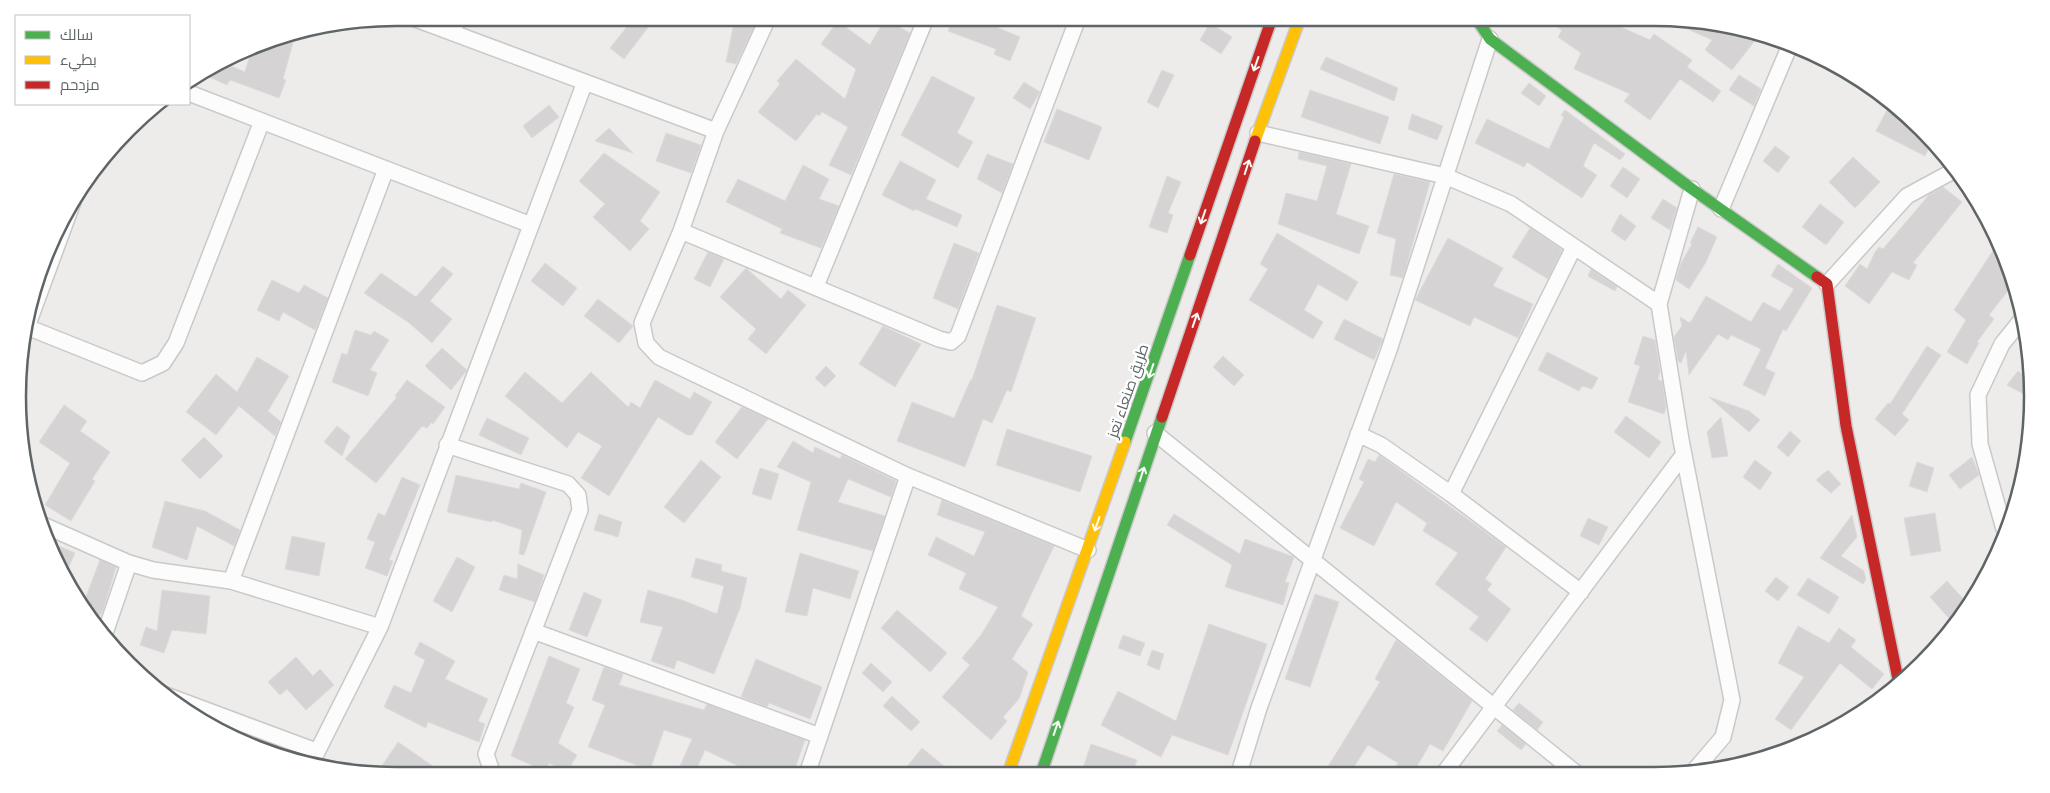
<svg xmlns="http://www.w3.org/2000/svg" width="2050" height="793" viewBox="0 0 2050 793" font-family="'Archivo Narrow',Cairo,sans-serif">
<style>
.building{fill:#d5d3d3;stroke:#dedbd9}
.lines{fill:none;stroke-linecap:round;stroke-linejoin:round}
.street-casing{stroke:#c9c9c8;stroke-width:18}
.fast-casing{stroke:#cacaca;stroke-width:14}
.slow-casing{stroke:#cacaca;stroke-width:14}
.jam-casing{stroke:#cacaca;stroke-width:14}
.street{stroke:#fcfcfc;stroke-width:15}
.fast{stroke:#4caf50;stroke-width:11}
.slow{stroke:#ffc107;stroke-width:11}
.jam{stroke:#c62828;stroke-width:11}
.oneway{stroke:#f6fbf6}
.labels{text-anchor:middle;stroke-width:5;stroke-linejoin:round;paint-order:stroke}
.street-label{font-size:15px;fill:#5f6567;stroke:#fff}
.rim{fill:none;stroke:#5f6567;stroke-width:2.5}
</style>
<rect width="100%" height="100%" fill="#eeecea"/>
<path class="building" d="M634 18 649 26 624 59 610 48Z
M735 18H754L748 25 754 27 736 64 726 62Z
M840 18H848L847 28 870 45 885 19 910 33 851 175 829 165 848 127 822 112 819 116 817 114 796 141 758 112 780 84 777 81 796 59 845 99 856 69 821 44Z
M953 18H975L1020 37 1010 61 994 54 996 49 948 31Z
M1543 18H1601L1650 40 1654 34 1692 60 1687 67 1721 91 1713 102 1680 79 1650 120 1624 101 1630 94 1574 69 1581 53 1558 37 1562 30Z
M1675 20 1752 30 1760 34 1732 70 1705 50 1712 40 1674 23Z
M1210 23 1232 37 1221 54 1200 40Z
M283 36 294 39 283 79 286 80 279 98 230 80 227 85 200 73 222 62 245 72 252 48Z
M1326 57 1398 88 1394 101 1320 69Z
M1162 70 1174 75 1158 108 1147 102Z
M1739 75 1761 89 1754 106 1729 90Z
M932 76 975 98 957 133 973 142 958 168 901 135Z
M1024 82 1040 92 1030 109 1013 98Z
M1529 83 1546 96 1539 106 1521 93Z
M1310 90 1389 117 1380 144 1301 117Z
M1891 102 1932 141 1925 156 1876 131Z
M549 105 559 117 532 138 523 126Z
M1057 109 1102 127 1089 160 1044 142Z
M1565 110 1625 154 1620 160 1594 143 1583 166 1597 175 1582 198 1527 162 1524 167 1475 143 1487 119 1549 149 1564 117 1561 115Z
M1412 114 1443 126 1437 140 1408 129Z
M609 128 633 153 595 141Z
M666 133 701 145 691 173 656 161Z
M1775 146 1790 157 1778 173 1763 161Z
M1299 152 1351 164 1336 214 1369 226 1359 254 1278 224 1286 193 1317 201 1327 166 1298 159Z
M604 153 660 192 640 221 649 229 630 251 593 217 605 204 579 181Z
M987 154 1013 164 1002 193 977 179Z
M1853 157 1880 182 1855 208 1829 182Z
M900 161 936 180 926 199 962 215 957 227 915 209 914 211 882 195Z
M803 165 829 179 819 199 839 206 821 248 780 233 782 229 726 202 738 179 785 201Z
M1623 167 1640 179 1627 198 1610 186Z
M1394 174 1430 182 1403 278 1390 275 1396 239 1377 233Z
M1167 176 1181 182 1168 213 1173 215 1167 233 1149 227Z
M1943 187 1962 202 1913 263 1917 265 1909 280 1892 272 1869 304 1845 286 1860 264 1867 269 1875 252 1879 247 1883 249 1929 195Z
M1663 199 1677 208 1670 230 1651 218Z
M1820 204 1844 222 1826 245 1802 227Z
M1620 214 1636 226 1625 241 1611 231Z
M1698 227 1717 237 1706 262 1689 289 1676 280 1681 263 1692 244 1690 243Z
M1530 228 1562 250 1548 279 1512 257Z
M1277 233 1358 282 1347 301 1318 284 1304 310 1323 322 1313 339 1249 300 1268 269 1260 264Z
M1448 238 1503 268 1493 286 1533 304 1518 338 1474 317 1470 326 1415 300Z
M954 243 979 253 958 309 933 298Z
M1998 243 2014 283 1989 315 1994 319 1977 342 1979 343 1967 364 1947 352 1966 320 1954 310Z
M708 252 724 259 710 287 694 279Z
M545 263 577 288 563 306 531 281Z
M1778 264 1812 288 1786 331 1783 329 1765 368 1775 373 1765 396 1743 385 1761 349 1731 335 1728 340 1718 334 1689 375 1686 351 1681 363 1678 361 1674 337 1682 326 1680 317 1690 323 1706 296 1751 322 1763 302 1780 311 1794 289 1771 276Z
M443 266 453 274 430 301 452 319 432 343 408 322 364 293 381 273 416 297Z
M746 268 781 299 788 290 806 305 766 354 748 339 756 329 720 297Z
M1591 269 1617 287 1615 291 1588 276Z
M272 280 299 293 304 285 328 298 315 330 283 312 279 321 257 310Z
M598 299 633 326 619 343 584 316Z
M997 305 1036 318 1011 392 1007 390 992 423 983 419 965 467 897 441 912 402 954 418 971 379 972 380Z
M1344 319 1383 339 1374 360 1334 339Z
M883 326 921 344 895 387 859 364Z
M355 330 371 335 374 331 389 340 370 370 377 373 368 396 332 382 342 353 347 355Z
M1643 336 1655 340 1660 371 1658 380 1662 381 1666 407 1664 414 1628 402 1640 366 1634 364Z
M1927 346 1941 355 1902 414 1909 420 1895 436 1875 419 1888 403 1890 404Z
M442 348 467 370 451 390 425 366Z
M1547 352 1598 378 1592 389 1582 386 1579 391 1538 370Z
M1223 356 1244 375 1234 386 1213 367Z
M257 357 289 376 268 411 281 422 275 436 239 406 216 435 186 412 216 374 237 392Z
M826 366 836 376 825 387 815 378Z
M2018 371 2030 380 2031 398 2007 385Z
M525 372 562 403 591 372 628 407 631 402 640 408 655 380 690 399 694 392 712 402 692 435H687L658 417 609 496 581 478 602 446 578 432 567 448 505 396Z
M407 380 445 407 433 424 432 422 427 428 422 426 376 483 345 459 397 397 395 396Z
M1709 397 1749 411 1760 420 1749 432Z
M64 405 87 421 80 431 110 452 92 479 95 481 71 521 45 505 70 463 39 442Z
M742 407 768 419 737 459 715 442Z
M1626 416 1661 442 1649 458 1614 432Z
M1721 417 1728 456 1712 458 1707 432Z
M487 418 529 438 521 455 479 435Z
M337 426 350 436 342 456 324 442Z
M1007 429 1092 456 1080 492 996 465Z
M1790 431 1801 441 1788 457 1777 447Z
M204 437 223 456 200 479 181 460Z
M793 441 813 453 815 447 840 459 842 455 896 481 891 497 848 479 838 502 885 516 873 551 797 530 811 482 777 467Z
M1379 455 1506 547 1485 579 1492 584 1487 590 1511 609 1487 642 1469 629 1479 617 1435 584 1458 553 1423 531 1427 523 1396 502 1374 546 1340 528 1364 482 1359 479 1368 459 1375 462Z
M1972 457 1979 475 1960 489 1949 475Z
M701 460 721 477 684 523 664 507Z
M1755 460 1772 473 1760 490 1743 477Z
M1917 462 1934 468 1927 492 1909 486Z
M760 468 779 474 771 500 752 494Z
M1828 470 1841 484 1831 493 1816 480Z
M456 475 519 489 521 483 546 492 524 555 519 554 522 530 492 520V522L447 512Z
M402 477 420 485 389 560 393 561 387 576 365 568 375 542 367 539 378 513 385 516Z
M942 500 1054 546 1021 616 1033 624 1012 659 1028 672 1019 699 1003 717 1007 721 991 740 942 697 970 665 962 658 981 635 998 607 959 589 966 573 928 555 936 537 974 556 985 532 937 515Z
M165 501 205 511 240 530 234 546 197 526 187 560 152 547Z
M1935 513 1941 551 1911 556 1904 518Z
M599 514 622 522 618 537 594 530Z
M1174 514 1240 554 1245 539 1294 557 1285 582 1289 583 1283 605 1225 587 1232 565 1167 525Z
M1852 515 1857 537 1841 556 1864 571 1866 580 1863 584 1820 558Z
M1588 518 1608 527 1599 545 1580 536Z
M292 536 325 543 319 576 285 569Z
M59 546 75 553 68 569 59 565 54 556Z
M800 553 859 571 850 599 813 588 807 616 785 612Z
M457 557 475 567 452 612 433 601Z
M696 558 722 565 721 571 747 578 740 608 714 674 677 660 674 669 651 661 663 627 640 622 648 590 682 600 717 614 724 586 691 577Z
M100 560 116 567 103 610 96 623 82 607Z
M518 564 544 575 535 602 499 590 504 575 517 579Z
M1776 577 1789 587 1778 601 1765 591Z
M1808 578 1839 597 1829 614 1797 595Z
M1947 581 1969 605 1954 624 1930 597Z
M162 590 210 596 206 634 172 630 164 653 140 645 146 627 157 631Z
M584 592 602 600 587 637 569 630Z
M1315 594 1339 602 1310 687 1285 679Z
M897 610 947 653 930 672 881 628Z
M1209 624 1267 644 1228 755 1172 735 1161 757 1101 725 1118 691 1176 721Z
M1798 626 1829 643 1839 628 1856 640 1851 647 1884 674 1872 689 1840 663 1791 730 1775 719 1804 677 1778 663Z
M1123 635 1145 643 1140 656 1118 648Z
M1396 640 1472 701 1443 751 1430 744 1413 773H1392L1398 763 1368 745 1350 773H1324L1380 682 1375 679Z
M420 642 455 661 445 679 488 699 478 721 485 724 479 742 428 722 426 728 384 707 394 685 411 693 425 660 414 654Z
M1152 650 1164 654 1159 670 1147 665Z
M549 656 580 669 566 703 574 707 558 743 577 755 567 772 549 763 545 771 511 756Z
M296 657 313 676 320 669 334 685 306 710 287 689 280 695 268 682Z
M756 659 822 687 810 719 769 703 767 707 741 697Z
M871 663 892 682 883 692 862 673Z
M604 667 623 674 619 685 704 710 707 704 805 740 793 774 757 775 705 750 695 773 680 766 692 739 664 730 650 770 588 747 605 705 592 700Z
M892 696 920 722 911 731 883 706Z
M1519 703 1543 722 1537 730 1513 710Z
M1502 725 1526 744 1521 750 1497 731Z
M398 742 446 775 396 776 377 773Z
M1091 744 1137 760 1132 774H1081Z
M281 748 303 756 301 763 278 755Z
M922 748 954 774H901Z"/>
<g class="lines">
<g class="street-casing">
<path id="street" d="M413 18 716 131
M768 18 716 131 681 231 642 323 646 343 659 357 908 476 1088 550
M453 33 458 18
M189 93 531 225
M1258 133 1445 176 1511 204 1659 304
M1692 189 1659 304 1681 440 1732 700 1723 737 1693 772
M73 202 27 327 142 373 163 363 176 343 262 121
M1721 209 1790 45
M681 231 939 339 951 342 958 336 1078 18
M1827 284 1907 196 1955 170
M816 286 926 18
M1155 433 1576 773
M1358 434 1381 445 1451 494 1581 592
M447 445 568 484 578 495 580 510 486 754 493 775
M1451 494 1574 247
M41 524 129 563 153 570 231 581
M2004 529 1980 444 1978 395 2002 344 2023 318
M380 627 231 581 386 169
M533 631 820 736
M105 633 129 563
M163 694 316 751
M311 764 380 627 585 82
M1239 773 1259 708 1389 350 1490 39
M1444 773 1684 454
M807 774 908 476"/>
</g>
<g class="fast-casing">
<path id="fast" d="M1476 18 1490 39 1692 189 1817 277
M1125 442 1190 255
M1041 774 1162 417"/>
</g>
<g class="slow-casing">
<path id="slow" d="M1255 141 1300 18
M1008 774 1125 442"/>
</g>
<g class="jam-casing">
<path id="jam" d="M1190 255 1272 18
M1817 277 1827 284 1846 426 1899 684
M1162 417 1255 141"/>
</g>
<use href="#street" class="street"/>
<use href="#fast" class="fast"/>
<use href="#slow" class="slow"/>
<use href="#jam" class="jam"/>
</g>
<defs><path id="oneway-shaft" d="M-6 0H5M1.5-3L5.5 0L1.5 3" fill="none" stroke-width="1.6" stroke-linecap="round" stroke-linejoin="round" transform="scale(1.25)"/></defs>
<g class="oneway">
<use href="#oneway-shaft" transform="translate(1256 64) rotate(109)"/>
<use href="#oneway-shaft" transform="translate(1247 167) rotate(-72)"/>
<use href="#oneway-shaft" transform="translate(1203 217) rotate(109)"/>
<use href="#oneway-shaft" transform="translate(1195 320) rotate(-71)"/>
<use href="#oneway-shaft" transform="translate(1151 371) rotate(109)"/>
<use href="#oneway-shaft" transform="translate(1142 474) rotate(-72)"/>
<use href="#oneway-shaft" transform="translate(1097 524) rotate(109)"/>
<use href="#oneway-shaft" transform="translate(1056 728) rotate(-71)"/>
</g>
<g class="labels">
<g class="street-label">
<text transform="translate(1128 391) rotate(-71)" y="5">طريق صنعاء تعز</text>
</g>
</g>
<path d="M0 0H2050V793H0ZM396 26H1654A370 370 0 0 1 2024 396V397A370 370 0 0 1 1654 767H396A370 370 0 0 1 26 397V396A370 370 0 0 1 396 26Z" fill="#fff" fill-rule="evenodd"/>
<path class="rim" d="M396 26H1654A370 370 0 0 1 2024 396V397A370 370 0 0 1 1654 767H396A370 370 0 0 1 26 397V396A370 370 0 0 1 396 26Z"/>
<rect x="15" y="15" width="175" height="90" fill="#ffffff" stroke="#bfc1c2"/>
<rect x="25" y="31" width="25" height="8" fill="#4caf50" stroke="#bfc1c2"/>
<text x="60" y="40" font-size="15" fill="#5f6567">سالك</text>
<rect x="25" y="56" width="25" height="8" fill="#ffc107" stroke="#bfc1c2"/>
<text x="60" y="65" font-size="15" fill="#5f6567">بطيء</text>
<rect x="25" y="81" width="25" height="8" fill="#c62828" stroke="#bfc1c2"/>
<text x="60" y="90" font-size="15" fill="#5f6567">مزدحم</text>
</svg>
